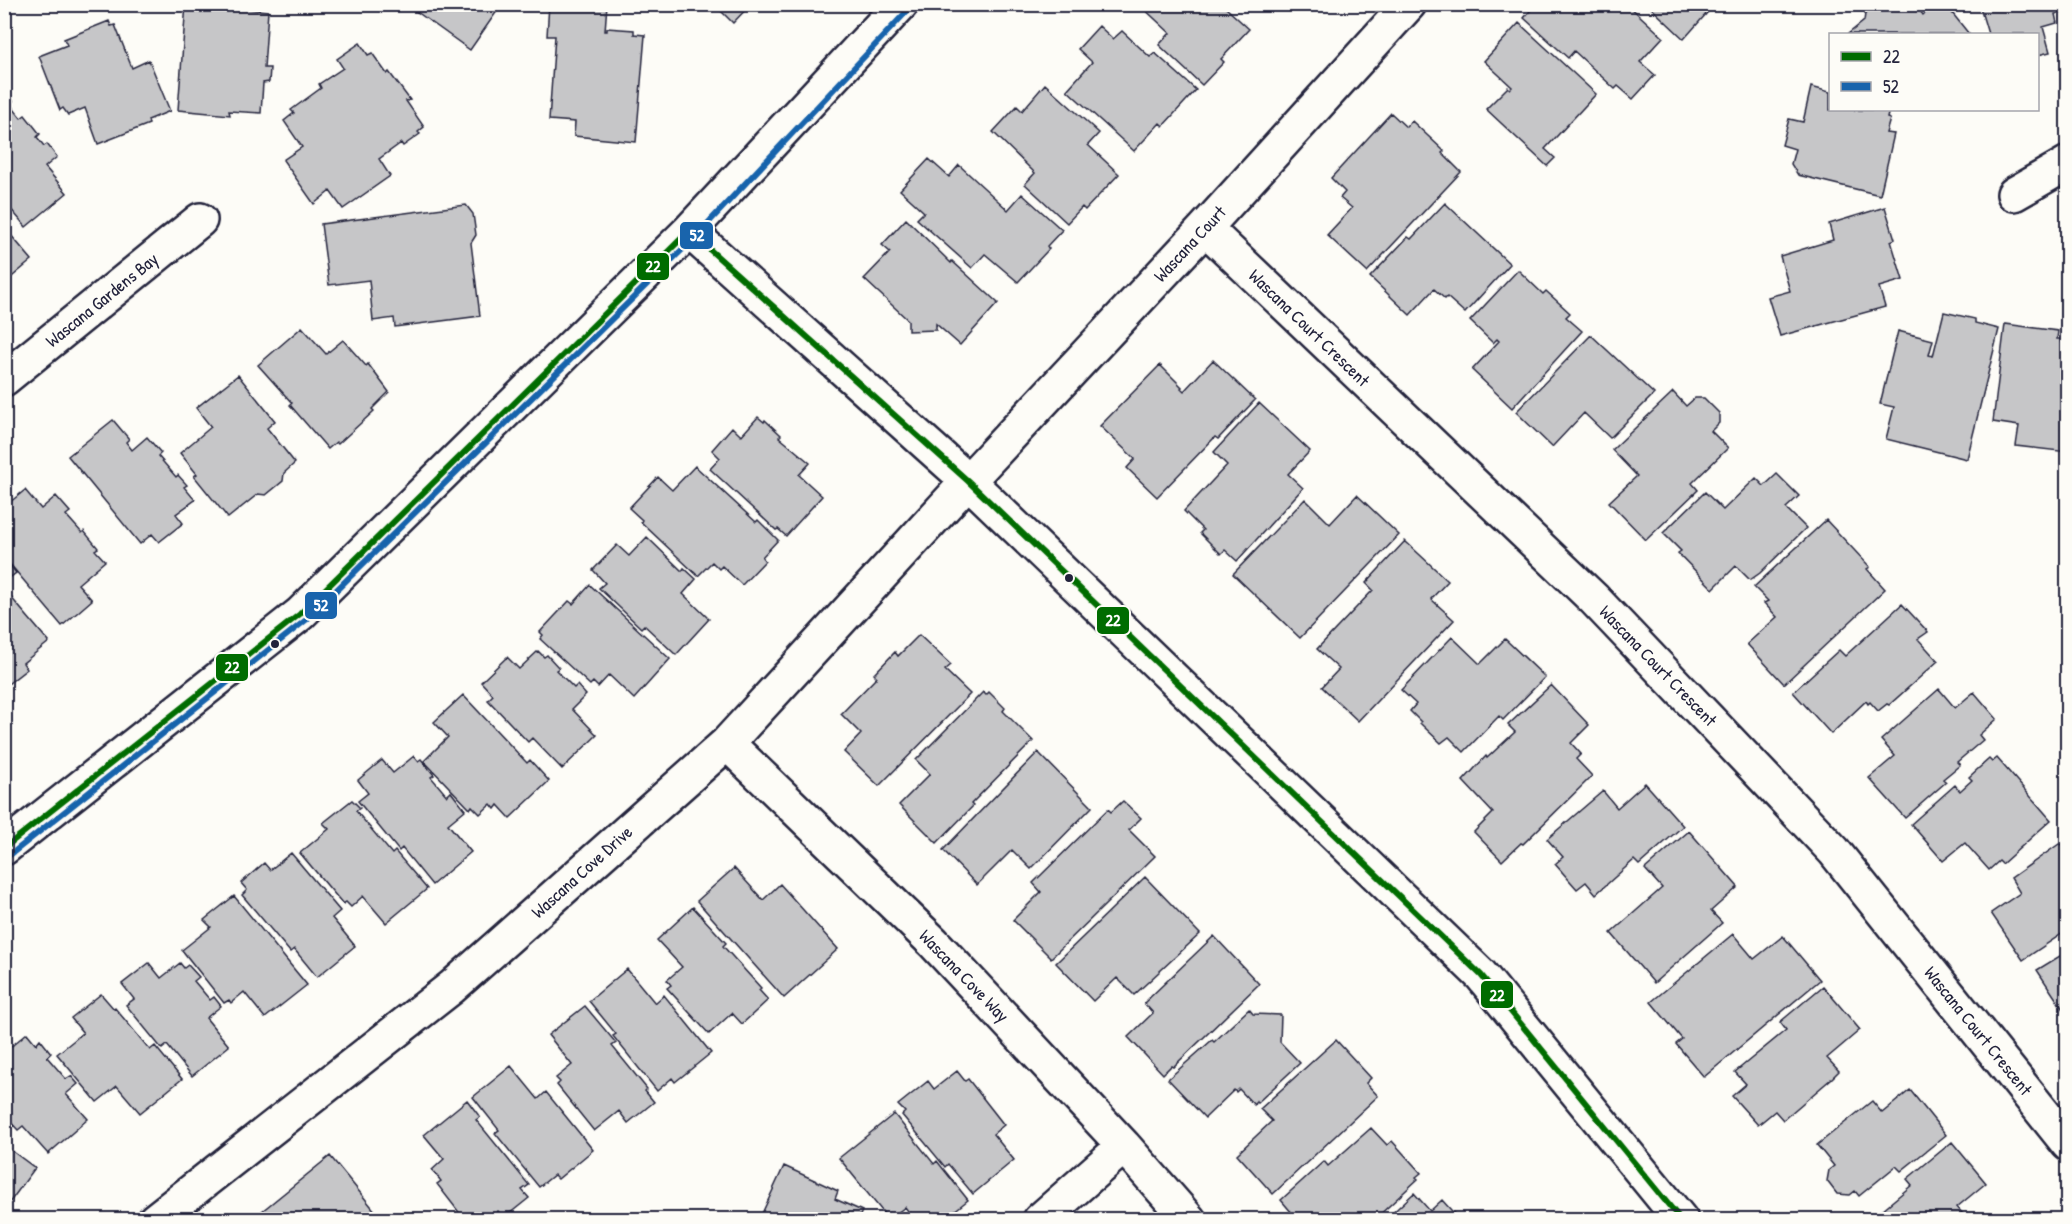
<svg xmlns="http://www.w3.org/2000/svg" width="2072" height="1224" viewBox="0 0 2072 1224" font-family="'Patrick Hand',sans-serif">
<style>
.building{fill:#c6c6c8;stroke:#22223b;stroke-width:1.5}
.lines{fill:none;stroke-linecap:round;stroke-linejoin:round}
.street-casing{stroke:#22223b;stroke-width:38}
.secondary-casing{stroke:#22223b;stroke-width:38}
.street{stroke:#fdfcf7;stroke-width:33}
.secondary{stroke:#fdfcf7;stroke-width:33}
.bus-1-casing{stroke:#fdfcf7;stroke-width:10}
.bus-2-casing{stroke:#fdfcf7;stroke-width:10}
.bus-1{stroke:#006c00;stroke-width:6}
.bus-2{stroke:#1964ac;stroke-width:6}
.bus-dot{fill:#22223b;stroke:#fdfcf7;stroke-width:2}
.labels{text-anchor:middle;stroke-width:4.5;stroke-linejoin:round;paint-order:stroke}
.street-label{font-size:18px;fill:#22223b;stroke:#fdfcf7}
.line-badge{stroke:#fdfcf7;stroke-width:2}
.badge-label{font-size:16px;text-anchor:middle;font-weight:bold;fill:#fff}
</style>
<rect width="100%" height="100%" fill="#fdfcf7"/>
<filter id="ink" filterUnits="userSpaceOnUse"><feTurbulence type="fractalNoise" baseFrequency=".0167" numOctaves="2"/><feDisplacementMap in="SourceGraphic" scale="12" xChannelSelector="R" yChannelSelector="G"/><feConvolveMatrix kernelMatrix="1 2 1 2 8 2 1 2 1" color-interpolation-filters="sRGB"/></filter>
<g filter="url(#ink)">
<path class="building" d="M186 4H239L238 8 268 11 264 68H270L269 82 263 83 261 113 229 111 230 115 178 110Z
M406 4H502L470 50Z
M549 4H607L605 31H607V28L634 30V34L645 35 636 142 574 136 575 122 549 120 555 36H547Z
M714 4H751L733 23Z
M1139 4H1230L1226 8 1249 29 1221 59 1224 62 1202 85 1159 45 1170 33Z
M1536 4H1627L1663 37 1640 62 1655 75 1633 99 1618 86 1615 89 1574 51 1568 58 1524 18Z
M1647 4H1715L1684 39Z
M1877 4H1915L1923 15 1935 4H1945L1969 34H1848L1864 21 1865 14Z
M1979 4H2068V11L2055 14 2057 23 2043 27 2050 52 2038 55V34H1988Z
M109 21 111 26 115 25 132 68 149 60 170 111 148 120 149 124 98 144 85 108 68 115 63 108 60 110 39 56 67 45 64 39Z
M1519 23 1596 94 1545 149 1555 158 1547 166 1486 109 1508 87 1510 89 1512 87 1484 61Z
M1099 26 1113 39 1122 31 1150 57 1155 53 1196 90 1163 126 1160 123 1134 151 1067 90 1092 62 1078 49Z
M360 43 368 55 372 53 387 74 389 72 410 100 406 101 424 127 418 132 420 134 403 146 401 143 379 159 390 176 343 209 330 191 314 204 283 160 302 147 284 121 294 113 291 110 321 88 319 84 343 68 337 59Z
M1045 84 1099 133 1088 145 1119 174 1085 210 1082 207 1067 223 1025 184 1035 173 993 132 1017 106 1022 111Z
M1811 87 1830 92V110H1889L1887 118 1890 119 1886 133 1894 134 1880 195 1798 175 1791 164 1795 149 1782 145 1789 119 1803 122Z
M7 95 13 101 10 104 21 118 25 115 40 134 37 137 44 146 47 144 57 157 45 167 67 193 26 227 4 201V97Z
M1391 113 1406 127 1412 121 1444 151 1442 153 1461 172 1367 272 1327 235 1352 208 1340 198 1345 192 1331 178Z
M929 159 949 177 959 165 1008 210 1022 194 1062 230 1047 246 1049 249 1018 282 985 254 972 268 917 219 924 212 900 190Z
M1445 203 1510 264 1465 313 1447 297 1445 299 1434 289 1410 315 1370 277 1408 237 1411 239Z
M466 205 473 214 476 235 471 243 480 316 395 327 394 318 373 321 369 280 329 285 321 224Z
M1885 207 1895 239 1891 241 1903 280 1879 287 1885 307 1780 336 1768 297 1790 291 1780 256 1833 240 1829 224Z
M906 219 951 263 952 261 998 303 960 345 936 324V330L908 331V320L864 279 890 252 882 245Z
M4 227 32 260 7 281 4 278Z
M1518 270 1543 294 1546 291 1570 313 1566 317 1582 331 1512 408 1472 370 1499 341 1497 339 1493 343 1470 321Z
M1944 312 1975 319V323L1999 329 1967 459 1886 439 1894 407 1880 404 1898 331 1933 340 1929 355 1933 356Z
M2005 324 2058 331 2057 339H2061V342L2066 343 2065 339 2068 338V452L2016 446 2019 426 1993 422Z
M302 327 326 354 343 340 366 366 368 364 389 392 372 409 374 411 338 444 336 442 328 449 290 405 292 403 258 365Z
M1591 335 1654 394 1610 438 1584 413 1552 447 1516 412Z
M1213 360 1255 400 1218 439 1215 437 1157 497 1127 468 1135 459 1100 426 1160 365 1182 387 1181 388 1184 391Z
M238 375 275 421 267 428 295 463 284 473 283 481 266 495 258 494 228 518 194 476 197 474 180 453 211 427 196 408Z
M1673 392 1686 406 1695 398H1704L1719 413V423L1711 431 1728 448 1692 483 1698 490 1646 540 1609 502 1637 476 1612 450Z
M1259 403 1310 451 1288 474 1303 488 1237 561 1225 550 1221 554 1200 533 1203 530 1184 511 1227 465 1214 452Z
M758 417 764 422 765 420 781 435 779 437 810 463 799 475 822 496 786 536 778 529 776 530 710 469 720 458 712 450 732 427 741 436Z
M113 420 129 439 126 442 132 450 147 437 161 453 158 456 176 477 178 475 187 485 184 487 195 500 176 514 183 523 159 542 152 534 140 544 68 456Z
M695 466 756 522 758 520 778 540 762 557 765 561 742 585 722 566 719 569 712 562 698 576 641 522 642 520 629 508 658 477 672 490Z
M1777 474 1799 496 1786 508 1806 528 1760 573 1750 580 1736 566 1713 589 1678 553 1681 551 1663 533 1705 492 1723 510 1756 478 1764 486Z
M25 490 41 509 56 496 70 512 66 515 82 533 84 531 98 548 95 550 105 561 78 584 92 600 62 626 4 557V507Z
M1357 495 1399 535 1300 638 1233 574 1305 499 1330 524Z
M1826 520 1870 567 1867 569 1885 589 1784 684 1747 644 1777 617 1764 603 1768 601 1754 587Z
M647 537 682 571 684 568 696 579 683 594 709 619 676 655 644 625 641 628 599 588 605 583 593 570 617 545 629 556Z
M1405 541 1448 581 1431 599 1454 620 1358 721 1322 687 1339 669 1317 649 1373 590 1366 583Z
M4 558 16 573 4 582Z
M590 585 670 659 634 699 609 675 598 687 593 682 590 685 540 639 543 635 540 632 569 601 573 604Z
M4 589 49 642 23 663 27 669 4 687Z
M1902 604 1928 632 1918 639 1938 661 1889 705 1887 704 1878 711 1870 702 1868 704 1866 701 1831 734 1793 692 1839 650 1845 656Z
M919 635 951 665 945 670 970 694 879 786 844 752 861 734 841 714 877 677 874 674 895 652 898 656Z
M1452 637 1480 664 1505 639 1545 677 1503 720 1499 716 1464 752 1449 737 1441 743 1423 726 1420 723 1421 722 1410 711 1416 704 1401 690Z
M538 651 544 657 547 655 559 668 556 670 574 688 577 685 586 695 572 709 597 735 562 769 532 738 528 742 488 700 493 695 481 682 507 657 519 669Z
M1551 685 1589 725 1571 743 1581 754 1576 759 1592 776 1523 844 1521 843 1502 861 1474 832 1493 813 1463 781 1486 756 1487 758 1515 732 1508 725Z
M1939 689 1955 708 1974 692 1997 719 1979 735 1983 740 1957 762 1960 765 1943 779 1946 782 1905 818 1869 778 1895 756 1881 740Z
M983 692 986 695 989 692 1005 708 1003 711 1033 741 971 804 973 806 937 843 899 805 930 774 916 760Z
M463 695 527 763 530 760 549 781 510 818 498 805 495 809 491 804 480 814 472 806 470 809 424 761 448 737 434 722Z
M1038 752 1092 807 1031 869 1012 850 977 885 943 850Z
M414 756 418 761 421 759 434 775 431 777 447 796 451 792 465 810 448 824 471 852 432 885 402 848 399 851 358 801 368 793 358 780 382 760 393 773Z
M1997 758 2051 820 2002 864 1999 861 1989 870 1965 843 1943 861 1911 824 1955 785 1960 791 1972 780 1969 777 1989 759 1992 762Z
M1645 783 1683 826 1639 865 1634 860 1596 894 1586 882 1577 889 1555 864 1563 857 1547 839 1603 791 1617 808Z
M352 800 360 808 356 811 392 854 395 851 427 889 386 923 363 896 351 907 346 902 343 904 300 853 329 829 323 823Z
M1123 801 1141 818 1129 830 1155 856 1051 958 1013 920 1041 892 1033 883 1108 809 1111 812Z
M1689 831 1738 887 1711 911 1722 923 1654 983 1611 933 1662 888 1645 869Z
M2067 841 2068 925 2064 928 2066 931 2023 960 1991 913 2020 893 2011 878 2059 844 2062 845Z
M291 853 340 911 332 918 355 946 317 977 294 949 290 952 242 895 247 890 241 883 264 863 270 870Z
M734 868 763 900 780 884 838 949 784 998 697 901Z
M1145 877 1200 934 1134 995 1117 978 1093 1001 1056 963Z
M234 896 307 985 265 1018 244 992 231 1003 229 1000 224 1003 182 950 211 927 204 920Z
M693 907 726 943 723 946 761 988 759 990 768 1000 742 1024 732 1013 709 1034 667 988 671 985 667 980 682 967 657 940Z
M1733 934 1754 959 1783 936 1820 980 1704 1077 1676 1044 1682 1039 1651 1002Z
M1214 936 1259 984 1173 1067 1171 1066 1163 1074 1128 1037 1153 1013 1144 1003Z
M2068 951V1017L2037 970Z
M149 963 161 978 180 963 184 968 188 965 199 977 194 981 210 1000 214 997 221 1006 206 1018 229 1046 192 1076 167 1045 162 1049 126 1005 134 999 122 984Z
M627 969 655 1003 664 995 711 1053 675 1082 672 1078 657 1091 613 1036 616 1034 589 1001Z
M1823 986 1860 1030 1827 1058 1839 1071 1831 1079 1783 1120 1775 1111 1758 1125 1732 1096 1746 1084 1735 1072 1786 1030 1780 1022Z
M101 994 114 1009 115 1008 150 1050 155 1046 182 1079 140 1113 117 1086 97 1102 57 1054 83 1033 71 1018Z
M585 1006 616 1043 612 1046 647 1089 645 1091 654 1102 628 1123 619 1111 594 1131 557 1085 560 1082 556 1078 572 1065 548 1035Z
M1249 1009 1253 1014 1281 1015 1280 1042 1300 1063 1257 1103 1256 1101 1254 1105 1239 1089 1236 1092 1234 1090 1205 1118 1168 1079 1212 1040 1214 1042Z
M27 1033 36 1044 40 1039 51 1053 47 1057 66 1079 71 1076 78 1084 66 1094 88 1119 48 1154 23 1126 18 1130 4 1115V1046L7 1050Z
M1336 1040 1371 1078 1366 1083 1378 1096 1273 1194 1237 1154 1272 1121 1260 1109Z
M511 1066 538 1099 546 1092 593 1150 558 1179 554 1175 539 1187 495 1133 499 1130 473 1097Z
M957 1071 965 1081 968 1079 1004 1125 993 1134 1014 1160 973 1194 948 1164 945 1167 902 1115 905 1112 898 1105 928 1081 934 1089Z
M1910 1090 1946 1135 1901 1171 1896 1166 1859 1196 1855 1191 1850 1195 1837 1194 1827 1181 1829 1170 1834 1166 1817 1145 1872 1101 1882 1113Z
M467 1100 480 1117 476 1120 529 1185 522 1190 529 1198 504 1218 498 1211 487 1220H465L437 1184 441 1181 432 1170 444 1159 424 1135Z
M894 1114 934 1164 937 1161 968 1200 943 1220H915L905 1207 892 1217 889 1213 886 1216 839 1158Z
M1371 1128 1387 1145 1392 1141 1421 1173 1416 1177 1418 1179 1374 1220H1349L1347 1217 1345 1220H1298L1281 1200 1324 1161 1328 1166Z
M1952 1142 1986 1183 1957 1207 1968 1220H1870L1912 1185 1907 1179Z
M4 1145 35 1168 4 1210Z
M330 1156 380 1217 377 1220H251Z
M784 1166 838 1191 835 1199 862 1211 858 1220H759Z
M1414 1193 1430 1211 1442 1200 1460 1220H1385Z"/>
<g class="lines">
<g class="street-casing">
<path id="street" d="M2014 194 2068 163
M1205 228 1594 599 1834 851 2068 1144
M4 379 200 220
M727 743 933 942 1124 1146 1189 1220
M155 1220 452 987 727 743 968 481 1205 228 1409 4
M1040 1220 1124 1146"/>
</g>
<g class="secondary-casing">
<path id="secondary" d="M689 231 968 481 1481 975 1681 1220
M4 848 300 614 689 231 901 4"/>
</g>
<use href="#street" class="street"/>
<use href="#secondary" class="secondary"/>
<g class="bus-1-casing">
<path id="bus-1" d="M4 848 300 614 689 231 968 481 1481 975 1681 1220"/>
</g>
<g class="bus-2-casing">
<path id="bus-2" d="M10 855 306 620 695 237 908 10"/>
</g>
<use href="#bus-1" class="bus-1"/>
<use href="#bus-2" class="bus-2"/>
</g>
</g>
<g class="bus-dot">
<circle cx="1069" cy="578" r="5"/>
<circle cx="275" cy="644" r="5"/>
</g>
<g class="labels">
<g class="street-label">
<text transform="translate(1190 244) rotate(-47)" y="6">Wascana Court</text>
<text transform="translate(102 300) rotate(-39)" y="6">Wascana Gardens Bay</text>
<text transform="translate(1309 328) rotate(44)" y="6">Wascana Court Crescent</text>
<text transform="translate(1658 666) rotate(46)" y="6">Wascana Court Crescent</text>
<text transform="translate(582 872) rotate(-42)" y="6">Wascana Cove Drive</text>
<text transform="translate(964 976) rotate(46)" y="6">Wascana Cove Way</text>
<text transform="translate(1978 1031) rotate(51)" y="6">Wascana Court Crescent</text>
</g>
</g>
<g class="line-badge">
<rect x="679" y="221" width="35" height="29" rx="6" fill="#1964ac"/>
<rect x="636" y="252" width="34" height="29" rx="6" fill="#006c00"/>
<rect x="304" y="591" width="34" height="29" rx="6" fill="#1964ac"/>
<rect x="1096" y="606" width="34" height="29" rx="6" fill="#006c00"/>
<rect x="215" y="653" width="34" height="29" rx="6" fill="#006c00"/>
<rect x="1480" y="980" width="34" height="29" rx="6" fill="#006c00"/>
</g>
<g class="badge-label">
<text x="697" y="241">52</text>
<text x="653" y="272">22</text>
<text x="321" y="611">52</text>
<text x="1113" y="626">22</text>
<text x="232" y="673">22</text>
<text x="1497" y="1001">22</text>
</g>
<rect width="2072" height="1224" fill="none" stroke="#fdfcf7" stroke-width="24"/>
<rect x="12" y="12" width="2048" height="1200" fill="none" stroke="#22223b" stroke-width="2" filter="url(#ink)"/>
<rect x="1829" y="33" width="210" height="78" fill="#fdfcf7" stroke="#a5a5ac" stroke-width="1.5"/>
<rect x="1841" y="52" width="30" height="9" fill="#006c00" stroke="#a5a5ac" stroke-width="1.5"/>
<text x="1883" y="63" font-size="18" fill="#22223b">22</text>
<rect x="1841" y="82" width="30" height="9" fill="#1964ac" stroke="#a5a5ac" stroke-width="1.5"/>
<text x="1883" y="93" font-size="18" fill="#22223b">52</text>
</svg>
